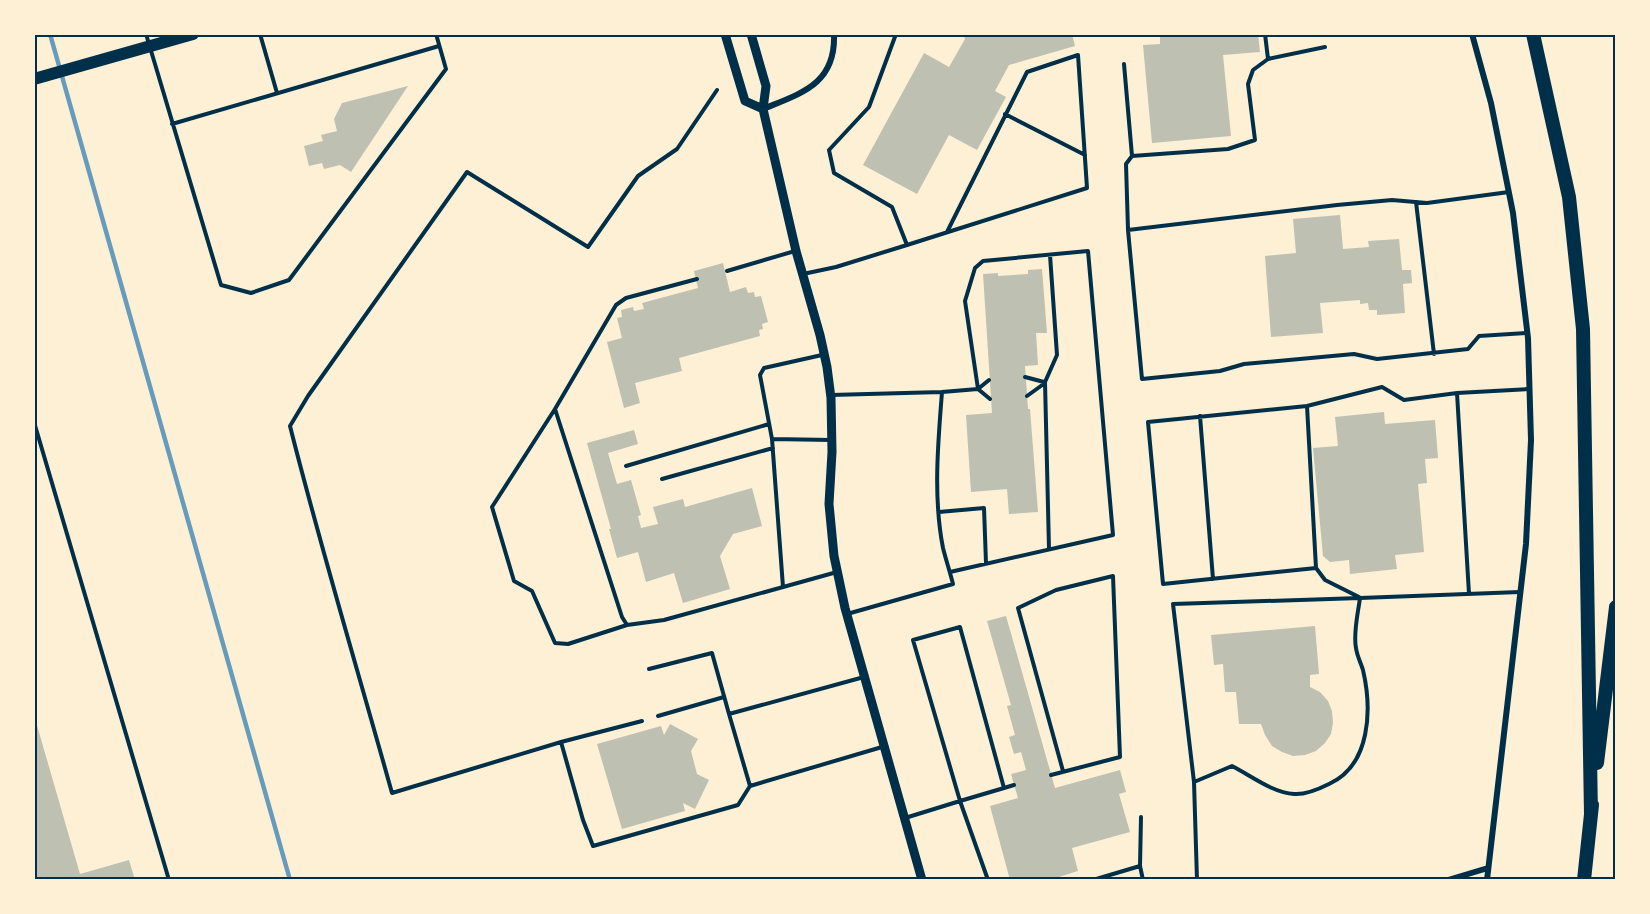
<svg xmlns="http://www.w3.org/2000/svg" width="1650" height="914" viewBox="0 0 1650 914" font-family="Ubuntu,sans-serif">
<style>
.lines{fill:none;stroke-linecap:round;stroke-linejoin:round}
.stream{stroke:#669bbc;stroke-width:4.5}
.building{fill:#bec0b2}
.service{stroke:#003049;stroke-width:4}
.minor{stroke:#003049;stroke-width:6}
.tertiary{stroke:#003049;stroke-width:9}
.primary{stroke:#003049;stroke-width:12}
.motorway{stroke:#003049;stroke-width:14}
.neatline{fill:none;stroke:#003049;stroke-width:2}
</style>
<rect width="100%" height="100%" fill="#fdf0d5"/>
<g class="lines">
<path class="stream" d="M50 34 290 880"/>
</g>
<path class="building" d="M963 34H1072L1075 46 1009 65 995 91 1006 97 977 150 949 135 917 194 863 165 924 53 949 67 965 39Z
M1160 34H1258L1260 52 1223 55 1231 136 1152 143 1143 45 1160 44Z
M408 86 351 172 340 165 324 169 322 163 309 166 304 146 323 141 321 135 337 131 334 119 342 103Z
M1340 215 1343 249 1369 247 1368 241 1399 239 1402 270H1411L1412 283 1403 284 1405 313 1377 315V310H1369L1368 303 1360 304V300L1320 303 1323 333 1271 337 1265 256 1296 253 1293 219Z
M723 263 730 292 746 287 748 293 754 292 755 297 761 296 768 322 762 324 763 329 759 330 760 336 679 358 682 371 635 383 640 403 624 408 607 342 622 338 617 318 622 317 621 310 633 307 634 311 644 309 642 303 698 288 694 271Z
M1042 269 1047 333H1036L1038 365 1025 366 1028 409H1030L1038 512 1009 514 1007 489 971 492 966 415 992 413 983 274 998 273V276L1028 274V270Z
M1384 412 1385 424 1435 420 1438 458 1425 459 1427 483 1418 484 1424 552 1395 555 1397 569 1350 574 1349 560 1330 562 1323 556 1313 448 1338 446 1335 417Z
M634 430 638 444 608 453 617 484 631 480 641 515 638 516 641 528 658 524 653 507 683 499 685 507 752 488 762 526 733 534 720 556 730 589 683 603 674 573 646 582 638 552 617 558 609 529H611L587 443Z
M1006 616 1055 788 1120 770 1126 792 1119 794 1130 832 1072 848 1078 871 1049 880H1010L990 806 1018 798 1011 774 1026 770 1021 752 1014 754 1009 737 1015 735 1007 706 1011 705 987 621Z
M1315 626 1319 674 1310 675V687L1320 692 1328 701 1332 711 1333 723 1331 734 1325 743 1316 751 1305 755 1293 756 1282 752 1272 746 1265 735 1261 724H1239L1236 692H1225L1223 664 1214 665 1211 635Z
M34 715 80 874 129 860 135 880H34Z
M670 724 698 739 691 751 697 774 709 780 695 809 683 803 685 811 622 829 597 744 661 726 664 735Z"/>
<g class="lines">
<path class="service" d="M146 34 221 285 251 293 289 280 446 69 436 34
M260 34 277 93
M1265 34 1268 59
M1124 64 1132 156 1126 164 1128 230 1142 379 1220 371 1244 364 1354 354 1377 359 1468 349 1479 336 1527 333
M1005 114 1085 155
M172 124 439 46
M1132 156 1228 149 1255 140 1248 84 1253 70 1268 59 1325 47
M1416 202 1434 354
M1128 230 1337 205 1392 200 1427 203 1509 192
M907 245 1087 188 1078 55 1027 72 947 232
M727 271 795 251
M803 274 836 267 907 245 892 207 834 173 829 150 869 107 896 34
M697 279 626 298 616 305 555 409 622 617 627 625 664 620 837 572
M1025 377 1044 382
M989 380 978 389 990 399
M942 392 978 389 965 301 975 268 983 261 1088 251 1113 535 950 572
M831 395 942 392C938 443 933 497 943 548 946 560 950 572 953 584L847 614
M1027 396 1045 383
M1307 406 1316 568 1325 580 1359 597
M555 409 492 507 514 581 532 591 555 643 568 644 627 625
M1200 416 1213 579
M34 422 169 880
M772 439 831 440
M626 466 769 424
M662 479 773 448
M939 512 984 508 986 563
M1049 549 1045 382 1057 355 1050 255
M1316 568 1163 584 1148 422 1307 406 1382 387 1404 400 1457 393
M783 587 772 439 760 375 764 368 822 355
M1469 594 1457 393 1529 389
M960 627 1004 788 960 801 913 640Z
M649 669 712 653 729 714
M864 677 729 714 750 786 882 747
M658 716 724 697
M642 721 561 742 583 820 593 846 738 805 750 786
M561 742 392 793C358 671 321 549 290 426L308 396 467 172 588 247 638 176 677 149 717 90
M1051 775 1120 757 1113 576 1056 590 1018 608 1063 771
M1194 782 1173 604 1360 598
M1004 788 1014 785
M905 818 960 801 988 880
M1140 866 1141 817
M1093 880 1140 866 1143 880
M1197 880 1194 782 1232 766C1250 775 1273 793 1294 794 1306 795 1319 789 1329 784 1371 765 1372 709 1363 670 1361 663 1357 656 1356 648 1353 633 1358 613 1360 598L1520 592"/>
<path class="minor" d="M1472 34 1491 103 1513 213 1528 338 1531 440 1526 544 1487 880
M763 109C802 93 836 84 834 34
M1448 880 1488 868"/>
<path class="tertiary" d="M725 34 745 101 763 109
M751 34 766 86 763 109 796 251 820 335 827 367 831 398 832 452 829 504 834 556 845 608 922 880"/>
<path class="primary" d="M34 79 193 34"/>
<path class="motorway" d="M1533 34 1569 197 1583 329 1591 815
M1597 763 1616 607
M1584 880 1592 805"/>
</g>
<rect width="1650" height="914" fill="none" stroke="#fdf0d5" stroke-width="72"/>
<rect x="36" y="36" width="1578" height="842" class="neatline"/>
</svg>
